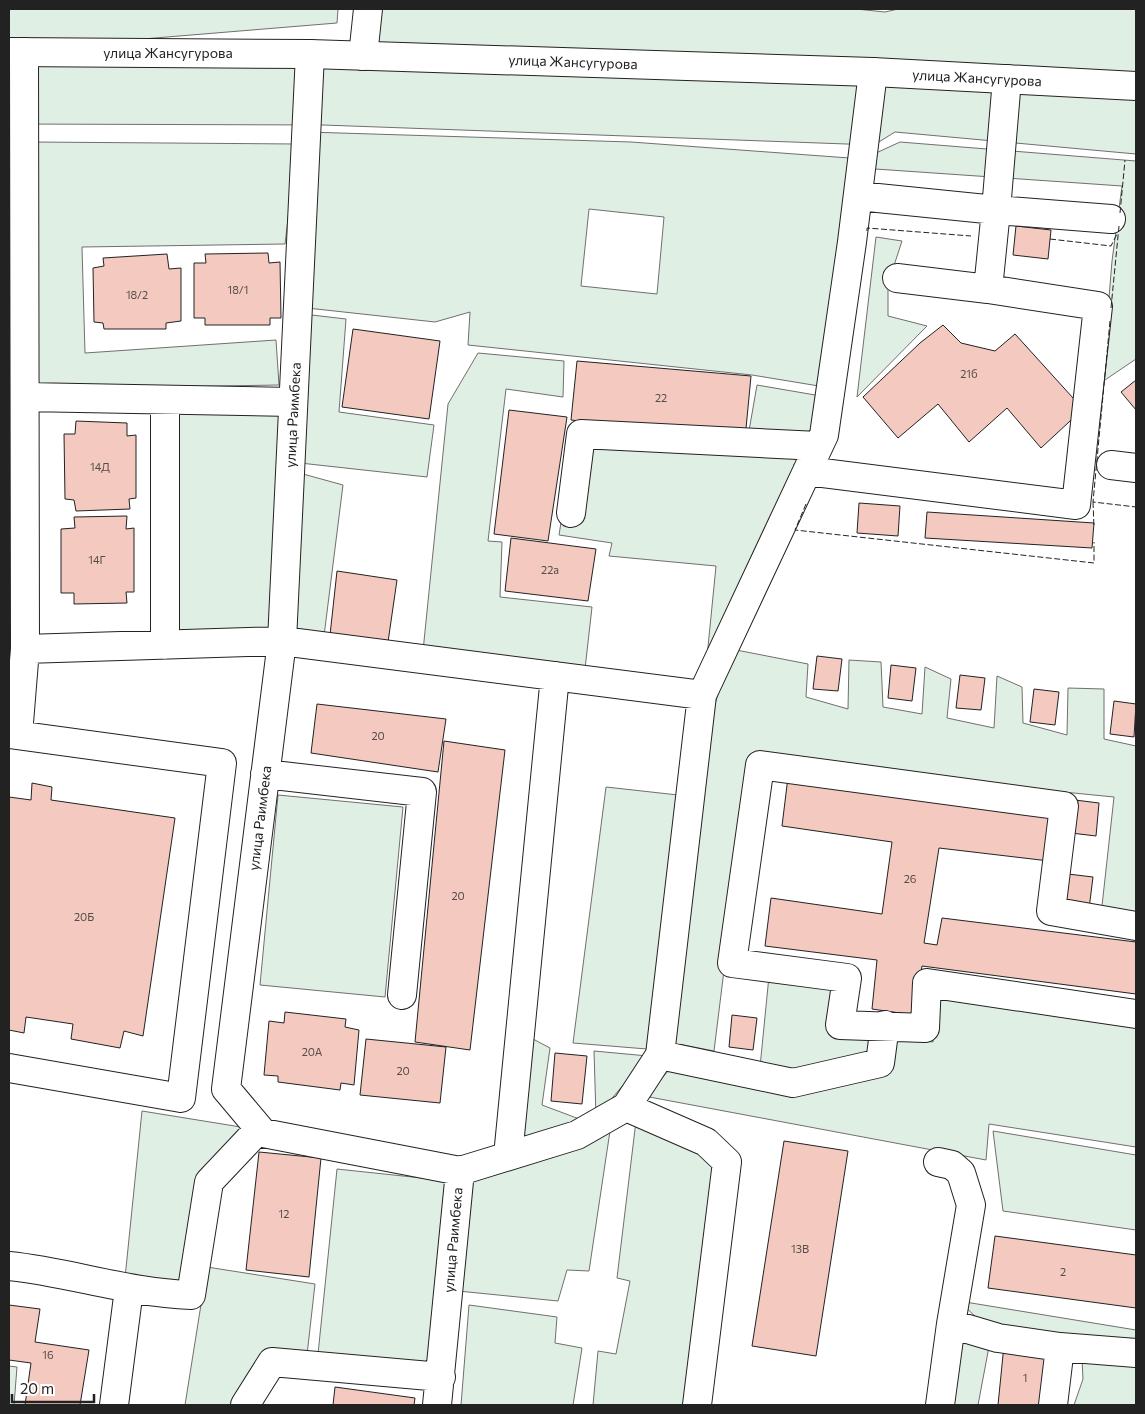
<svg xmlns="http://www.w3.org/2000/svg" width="1145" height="1414" viewBox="0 0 1145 1414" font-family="Commissioner,sans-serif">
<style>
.green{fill:#e0efe3;stroke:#6f6f6f;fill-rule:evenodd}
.building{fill:#f3c9c0;stroke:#222}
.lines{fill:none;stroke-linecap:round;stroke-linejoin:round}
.minor-casing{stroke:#222;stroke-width:30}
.major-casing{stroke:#222;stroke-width:30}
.minor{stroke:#fff;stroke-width:28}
.major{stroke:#fff;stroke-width:28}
.fence{stroke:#222;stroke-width:1;stroke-dasharray:6 2.5;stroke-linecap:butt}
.labels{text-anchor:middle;stroke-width:4;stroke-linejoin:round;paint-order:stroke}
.number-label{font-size:11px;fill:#564c4a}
.street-label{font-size:14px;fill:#222;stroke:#fff}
</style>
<rect width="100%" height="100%" fill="#fff"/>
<path class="green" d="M9 9H338L337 23 9 50Z
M368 9H856L885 12 898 9H1136V78L363 56Z
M9 61 435 67 1136 93V154L895 132 874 145 323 125 9 124Z
M307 132 631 142 863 159 900 142 1136 161V359L1102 382 1112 261 1122 186 861 168 831 388 752 375 468 345 470 312 435 322 298 307ZM589 209 664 217 657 294 581 286Z
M33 142 297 144 285 244 82 247 85 353 276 340 279 385 35 389Z
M876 237 902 241 888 284V316L927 326 857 397Z
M303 314 346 319 339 412 434 425 427 477 300 463Z
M478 353 564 361 563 397 506 389 488 541 502 542 500 597 592 607 585 669 423 651 448 404Z
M757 385 821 396 805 456 706 667 716 566 609 556 612 543 559 535 576 428 746 448Z
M165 400 293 402 282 641 165 645Z
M9 447 12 579H9Z
M303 474 343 485 324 636 293 633Z
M14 587 9 677V588Z
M731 649 808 664 806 697 848 709 849 660 881 662 883 707 922 714 925 667 951 679 947 718 994 728 997 676 1022 687 1023 723 1067 735 1068 688 1104 689V739L1136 746V920L1101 915 1114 797 750 761 714 1051 673 1043 705 739Z
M606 787 678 795 647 1049 573 1043Z
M278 795 403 807 385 997 260 985Z
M769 976 839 986 831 1030 878 1038 874 1058 792 1074 760 1067Z
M936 994 1136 1023V1147L989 1124 986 1160 644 1096 680 1059 754 1088 882 1073 890 1036 933 1042Z
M533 1039 550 1048 542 1105 582 1120 523 1143Z
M594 1051 648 1056 596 1117Z
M142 1111 247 1128 202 1175 182 1287 125 1278Z
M636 1121 724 1165 690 1405H593L598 1351 616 1354 630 1281 617 1278Z
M610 1131 589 1271 567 1270 558 1301 458 1291 468 1181Z
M993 1131 1136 1155V1230L1003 1211Z
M337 1169 450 1181 431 1366 318 1354Z
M207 1267 315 1284 307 1355 233 1405H185Z
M959 1301 1136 1330V1405H1074L1083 1379 1081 1339 998 1338Z
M469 1305 557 1317 555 1343 582 1348 573 1405H461Z
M953 1335 991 1336 978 1405H945Z
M9 1366 17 1367 14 1405H9Z"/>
<path class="building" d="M1016 226 1051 230 1048 259 1013 255Z
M268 253 269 263 280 262 281 318H270V325H205V318H194V263H206L205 254Z
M167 254 169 269 181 268V321L166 323V329H104L103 323 94 322 93 268 104 266 103 258Z
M943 325 961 343 995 351 1015 334 1083 409 1041 448 1007 408 969 442 938 404 898 438 863 397 920 343Z
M353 329 440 341 429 419 342 407Z
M577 361 751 376 745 439 571 420Z
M1136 380V410L1121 392Z
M509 410 567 417 548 541 494 534Z
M76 421 127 423V436L136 435V498L129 499 130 509 76 511 74 500 65 499 64 434H75Z
M859 503 900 506 898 536 857 533Z
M927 512 1094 523 1092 548 925 538Z
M127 516 126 529 134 528V592H126L127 603 74 604V593H61V529L75 528 74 517Z
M511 538 596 549 588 601 505 591Z
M337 571 397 580 388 642 330 635Z
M817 656 842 659 838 691 813 689Z
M891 665 916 668 912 701 888 698Z
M960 675 985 678 981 710 956 708Z
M1034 689 1059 692 1055 725 1030 722Z
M1114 701 1136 704 1134 737 1110 734Z
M317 704 446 719 438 772 311 753Z
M444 741 505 750 470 1050 415 1042Z
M788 777 1055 813 1049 861 939 848 924 943 937 945 942 918 1136 942V994L922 966 914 1015 872 1009 877 960 765 946 771 898 882 914 892 842 782 826Z
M32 783 52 787 51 800 175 818 143 1036 124 1031 120 1048 71 1039 73 1024 26 1017 24 1033 9 1030V797L31 800Z
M1075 800 1099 803 1096 836 1071 833Z
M1068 874 1093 877 1089 909 1064 906Z
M285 1012 346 1019 345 1027 359 1030 354 1085 341 1083 340 1090 278 1082V1076L264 1075 269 1021 284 1023Z
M732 1015 757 1018 753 1050 729 1047Z
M366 1039 446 1047 440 1103 360 1095Z
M555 1053 587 1056 582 1104 551 1101Z
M784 1141 848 1151 816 1356 752 1346Z
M259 1152 321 1158 309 1277 246 1270Z
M995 1236 1136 1255V1308L988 1288Z
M9 1305 40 1309 35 1342 89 1350 80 1405H25L31 1363 9 1360Z
M1004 1345 1053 1351 1047 1405H998Z
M335 1387 415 1398 414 1405H333Z"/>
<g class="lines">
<g class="minor-casing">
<path id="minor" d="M24 52 25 649 282 641 702 695
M310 54 282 641 226 1089 263 1133 460 1171 437 1405
M363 56 368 9
M858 196 996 210 1007 79
M897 278 988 289 996 210 1111 219
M25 397 293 402
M1111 465 1136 468
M807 471 1076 505 1098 306 988 289
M571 513 581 434 818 446
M165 645V400
M9 734 222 763 181 1098 9 1068
M18 735 25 649
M265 774 422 792 402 995
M1136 926 1051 911 1064 806 760 765 732 963 847 978 840 1025 925 1028 927 983 1136 1014
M660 1055 793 1083 880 1063 885 1025
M626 1107 706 1142 727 1162 697 1405
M508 1156 555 676
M938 1162 952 1165 961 1173 971 1205 951 1324 940 1405
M460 1171 577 1135 626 1107 660 1055 702 695 824 435 852 242 873 72
M9 1266C70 1272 127 1293 191 1295L209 1182 259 1129
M951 1324 998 1338 1060 1347 1053 1405
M1060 1347 1136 1353
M114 1405 129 1289
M245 1405 272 1362 441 1377"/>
</g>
<g class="major-casing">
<path id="major" d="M9 52 310 54 873 72 1136 86"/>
</g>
<use href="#minor" class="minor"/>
<use href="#major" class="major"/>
<path class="fence" d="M1120 213 1125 160
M867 231V228L971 236
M1050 239 1111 246 1117 234
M1111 308 1119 226
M1110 321 1093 502 1136 507
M1093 502 1094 527
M806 504 795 530 1094 563V542"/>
</g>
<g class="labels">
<g class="number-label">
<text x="238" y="294">18/1</text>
<text x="137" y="299">18/2</text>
<text x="969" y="378">21б</text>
<text x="661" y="402">22</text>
<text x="100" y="471">14Д</text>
<text x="97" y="564">14Г</text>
<text x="550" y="574">22а</text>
<text x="378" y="740">20</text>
<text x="910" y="883">26</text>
<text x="458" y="900">20</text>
<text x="84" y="921">20Б</text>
<text x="312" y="1056">20А</text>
<text x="403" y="1075">20</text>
<text x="284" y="1218">12</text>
<text x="800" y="1253">13В</text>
<text x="1063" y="1276">2</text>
<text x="48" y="1359">16</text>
<text x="1025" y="1382">1</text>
</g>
<g class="street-label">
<text x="168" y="58">улица Жансугурова</text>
<text transform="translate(573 62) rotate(2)" y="5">улица Жансугурова</text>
<text transform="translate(977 78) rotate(3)" y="5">улица Жансугурова</text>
<text transform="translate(293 415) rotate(-87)" y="5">улица Раимбека</text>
<text transform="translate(260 818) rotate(-83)" y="5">улица Раимбека</text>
<text transform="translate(453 1240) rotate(-85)" y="5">улица Раимбека</text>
</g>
</g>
<rect width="1145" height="1414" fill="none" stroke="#222222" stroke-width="20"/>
<path d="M12 1394v8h82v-8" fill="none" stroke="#222222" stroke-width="2.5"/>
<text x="20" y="1394" font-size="15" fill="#222222" stroke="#ffffff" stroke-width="4" paint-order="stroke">20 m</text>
</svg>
